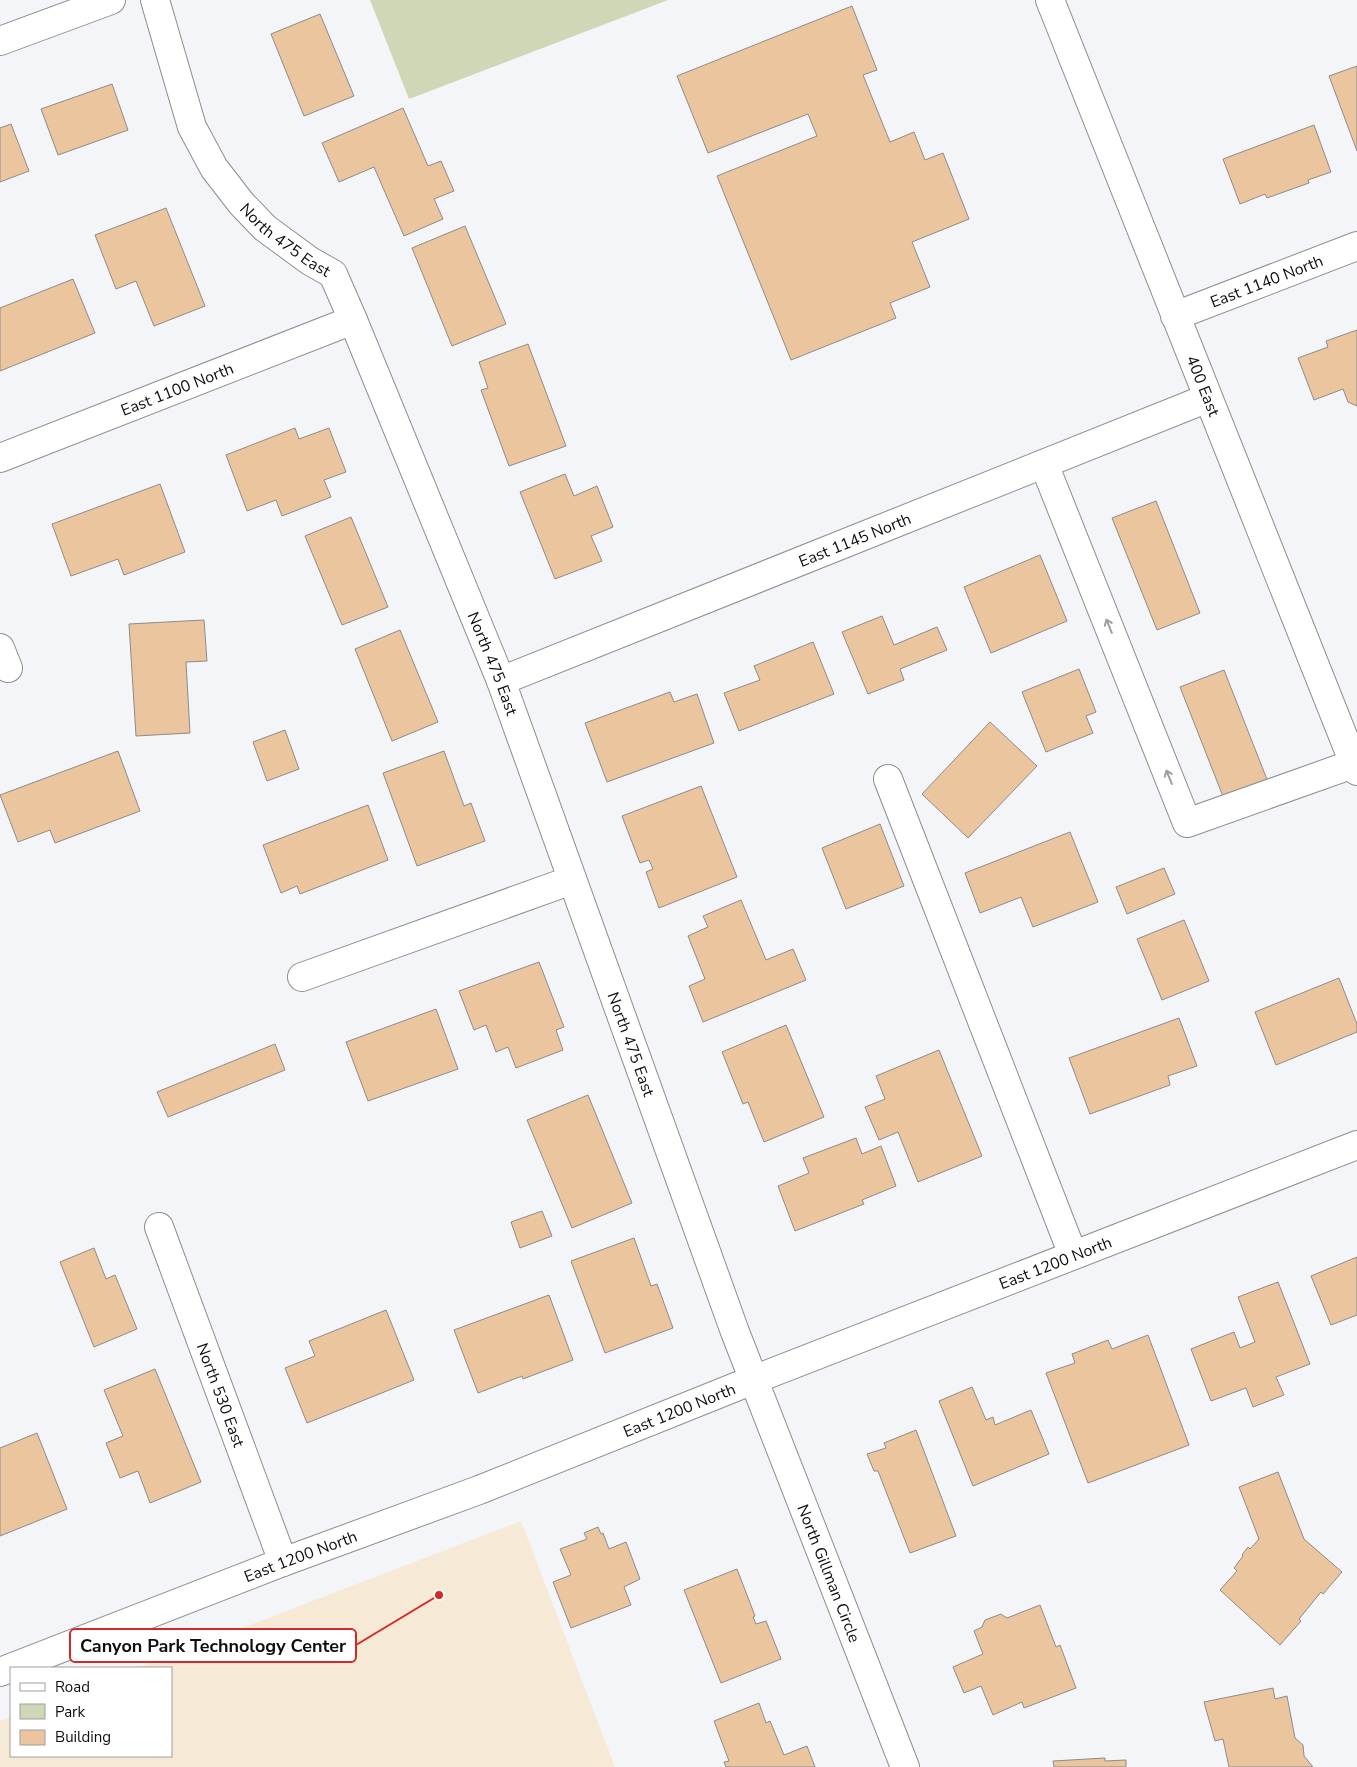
<svg xmlns="http://www.w3.org/2000/svg" width="1357" height="1767" viewBox="0 0 1357 1767" font-family="'Nunito Sans',sans-serif">
<style>
.commercial{fill:#f6e9d5}
.green{fill:#ced7b6}
.building{fill:#eac59e;stroke:#8d8b89}
.lines{fill:none;stroke-linecap:round;stroke-linejoin:round}
.minor-casing{stroke:#8c8d8f;stroke-width:30}
.minor{stroke:#fff;stroke-width:28}
.oneway{stroke:#9f9f9f}
.labels{text-anchor:middle;stroke-width:5;stroke-linejoin:round;paint-order:stroke}
.street-label{font-size:16px;fill:#0e0e0f;stroke:#fff}
.leader{fill:none;stroke:#d62828;stroke-width:2}
.callout-dot{fill:#d62828;stroke:#fff;stroke-width:2}
.callout{fill:#fff;stroke:#d62828;stroke-width:2}
.callout-label{font-size:18px;text-anchor:middle;font-weight:bold;fill:#0e0e0f}
</style>
<rect width="100%" height="100%" fill="#f4f5f8"/>
<path class="commercial" d="M521 1521 615 1767H0V1721L11 1717V1756H171V1668H138Z"/>
<path class="green" d="M370 0H668L409 99Z"/>
<path class="building" d="M852 6 877 70 863 75 890 142 914 132 925 160 943 153 969 219 912 242 930 287 890 303 896 318 791 360 717 176 817 136 808 114 708 153 677 76Z
M320 14 354 96 304 116 271 34Z
M1357 66V151L1329 76Z
M112 84 128 130 58 155 41 109Z
M403 108 428 166 441 161 454 191 434 199 443 219 404 236 374 167 339 182 322 143Z
M11 124 29 171 0 182V128Z
M1314 125 1331 172 1308 180 1309 183 1267 198 1265 194 1240 204 1223 159Z
M166 208 205 306 154 326 136 281 116 289 95 235Z
M465 226 506 324 452 346 412 248Z
M73 279 95 333 0 371V308Z
M1357 330V406L1348 402 1343 389 1314 400 1298 358 1328 347 1326 341Z
M528 344 566 446 509 466 481 390 488 388 479 362Z
M295 428 299 439 329 428 346 472 324 480 331 497 282 516 276 500 247 511 226 455Z
M565 474 574 496 597 486 613 527 591 536 602 561 555 579 520 492Z
M160 484 185 552 124 575 118 559 71 576 52 524Z
M1156 501 1200 613 1157 630 1112 518Z
M351 517 388 607 342 625 305 536Z
M1040 555 1067 621 991 653 964 587Z
M882 616 894 645 937 627 947 650 900 669 904 680 868 694 842 632Z
M204 620 207 661 186 662 190 733 136 736 129 624Z
M400 630 438 722 392 741 355 649Z
M813 642 834 694 739 731 724 693 760 680 754 666Z
M1079 669 1096 712 1086 716 1093 733 1046 752 1022 692Z
M1224 670 1268 782 1224 799 1180 687Z
M670 692 674 702 697 694 714 743 607 782 585 723Z
M990 722 1037 766 968 838 922 794Z
M285 730 299 769 267 781 253 742Z
M118 751 140 811 55 843 50 830 18 842 0 795Z
M444 751 464 806 471 803 485 841 417 866 383 773Z
M701 786 737 877 659 908 646 872 653 869 649 860 640 863 622 816Z
M368 805 388 860 300 894 297 886 281 893 263 845Z
M880 824 904 886 846 909 822 848Z
M1070 832 1098 902 1033 927 1021 897 980 913 965 873Z
M1164 868 1175 894 1127 914 1116 887Z
M741 900 766 960 793 949 806 980 703 1022 689 986 705 979 688 936 708 927 703 916Z
M1184 920 1209 981 1162 1000 1137 939Z
M539 962 564 1027 556 1030 563 1050 516 1068 508 1047 496 1052 486 1025 474 1030 459 991Z
M1339 978 1357 1024V1032L1276 1065 1255 1012Z
M436 1009 458 1069 368 1101 346 1042Z
M1179 1018 1197 1066 1168 1076 1170 1085 1090 1114 1069 1058Z
M786 1025 824 1117 764 1142 748 1102 743 1104 722 1052Z
M275 1044 285 1070 168 1117 157 1092Z
M939 1050 982 1156 918 1182 898 1132 879 1140 865 1107 885 1099 876 1076Z
M588 1095 632 1203 572 1228 527 1120Z
M856 1138 862 1154 881 1146 896 1186 862 1200 864 1204 795 1231 778 1186 809 1173 803 1158Z
M542 1211 552 1236 520 1248 511 1222Z
M634 1238 651 1286 657 1284 673 1328 605 1353 571 1261Z
M94 1248 106 1279 115 1275 137 1329 94 1347 60 1262Z
M1357 1257V1315L1331 1325 1311 1276Z
M1278 1282 1310 1364 1276 1377 1284 1395 1253 1407 1246 1388 1211 1401 1191 1349 1234 1332 1240 1348 1255 1342 1238 1297Z
M549 1295 573 1360 523 1379 522 1376 478 1393 454 1330Z
M386 1310 414 1380 307 1423 285 1368 315 1356 309 1341Z
M1148 1335 1189 1445 1088 1483 1046 1373 1075 1363 1072 1354 1108 1340 1112 1349Z
M155 1369 201 1482 150 1503 138 1471 120 1478 106 1443 123 1436 104 1390Z
M972 1387 986 1420 993 1417 995 1425 1031 1410 1049 1454 973 1486 939 1401Z
M916 1430 956 1536 910 1553 878 1471H874L867 1454 886 1448 884 1443Z
M37 1433 67 1509 0 1536V1448Z
M1278 1472 1304 1539 1342 1572 1323 1594 1321 1592 1299 1619 1301 1621 1280 1645 1220 1590 1237 1571 1234 1568 1243 1556 1242 1555 1248 1547 1250 1549 1259 1539 1239 1487Z
M598 1527 601 1534 603 1533 609 1549 626 1542 640 1579 624 1587 631 1605 571 1628 553 1582 571 1575 560 1549 587 1539 584 1533Z
M737 1569 755 1616 753 1617 756 1624 766 1621 781 1659 721 1683 684 1590Z
M1040 1605 1056 1647 1060 1645 1076 1688 1024 1708 1022 1702 993 1715 981 1686 964 1693 953 1667 983 1654 974 1631 982 1627 985 1620 1001 1614 1007 1618Z
M1273 1688 1275 1699 1287 1696 1295 1738 1303 1745 1304 1756 1313 1767H1229L1223 1739 1215 1741 1204 1702Z
M759 1703 766 1723 770 1721 784 1755 807 1746 815 1767H726L724 1762 729 1761 714 1721Z
M1105 1758V1761L1126 1760V1767H1054L1053 1761Z"/>
<g class="lines">
<g class="minor-casing">
<g id="minor">
<path id="s1" d="M155 0 192 127 214 168 241 203 265 228 310 261 333 274 353 320 501 681 735 1332 905 1767"/>
<path id="s2" d="M1050 0 1357 771"/>
<path d="M0 41 111 0"/>
<path id="s3" d="M1175 316 1357 246"/>
<path id="s4" d="M0 458 353 320"/>
<path d="M1044 464 1187 823 1353 764"/>
<path d="M0 648 8 668"/>
<path id="s5" d="M501 681 1208 398"/>
<path d="M888 779 1073 1255"/>
<path d="M302 977 572 880"/>
<path id="s6" d="M159 1227 283 1562"/>
<path id="s7" d="M0 1672 283 1562 479 1490 753 1380 1357 1145"/>
</g>
</g>
<use href="#minor" class="minor"/>
</g>
<defs><path id="oneway-shaft" d="M-6 0H5M1.5-3L5.5 0L1.5 3" fill="none" stroke-width="1.6" stroke-linecap="round" stroke-linejoin="round" transform="scale(1.25)"/></defs>
<g class="oneway">
<use href="#oneway-shaft" transform="translate(1109 626) rotate(-112)"/>
<use href="#oneway-shaft" transform="translate(1169 777) rotate(-112)"/>
</g>
<g class="labels">
<g class="street-label">
<text dy="6" stroke="none"><textPath href="#s1" startOffset="281">North 475 East</textPath></text>
<text dy="6" stroke="none"><textPath href="#s3" startOffset="98">East 1140 North</textPath></text>
<text dy="6" stroke="none"><textPath href="#s2" startOffset="415">400 East</textPath></text>
<text dy="6" stroke="none"><textPath href="#s4" startOffset="190">East 1100 North</textPath></text>
<text dy="6" stroke="none"><textPath href="#s5" startOffset="381">East 1145 North</textPath></text>
<text dy="6" stroke="none"><textPath href="#s1" startOffset="761">North 475 East</textPath></text>
<text dy="6" stroke="none"><textPath href="#s1" startOffset="1166">North 475 East</textPath></text>
<text dy="6" stroke="none"><textPath href="#s7" startOffset="1132">East 1200 North</textPath></text>
<text dy="6" stroke="none"><textPath href="#s6" startOffset="179">North 530 East</textPath></text>
<text dy="6" stroke="none"><textPath href="#s7" startOffset="728">East 1200 North</textPath></text>
<text dy="6" stroke="none"><textPath href="#s7" startOffset="322">East 1200 North</textPath></text>
<text dy="6" stroke="none"><textPath href="#s1" startOffset="1731">North Gillman Circle</textPath></text>
</g>
</g>
<path class="leader" d="M439 1595L356 1645"/>
<circle class="callout-dot" cx="439" cy="1595" r="5"/>
<rect class="callout" x="70" y="1629" width="286" height="33" rx="5"/>
<g class="callout-label">
<text x="213" y="1652">Canyon Park Technology Center</text>
</g>
<rect x="10" y="1667" width="162" height="90" fill="#ffffff" stroke="#9f9f9f"/>
<rect x="20" y="1683" width="25" height="8" fill="#ffffff" stroke="#9f9f9f"/>
<text x="55" y="1692" font-size="15" fill="#0e0e0f">Road</text>
<rect x="20" y="1704" width="25" height="15" fill="#ced7b6" stroke="#9f9f9f"/>
<text x="55" y="1717" font-size="15" fill="#0e0e0f">Park</text>
<rect x="20" y="1730" width="25" height="15" fill="#eac59e" stroke="#9f9f9f"/>
<text x="55" y="1742" font-size="15" fill="#0e0e0f">Building</text>
</svg>
